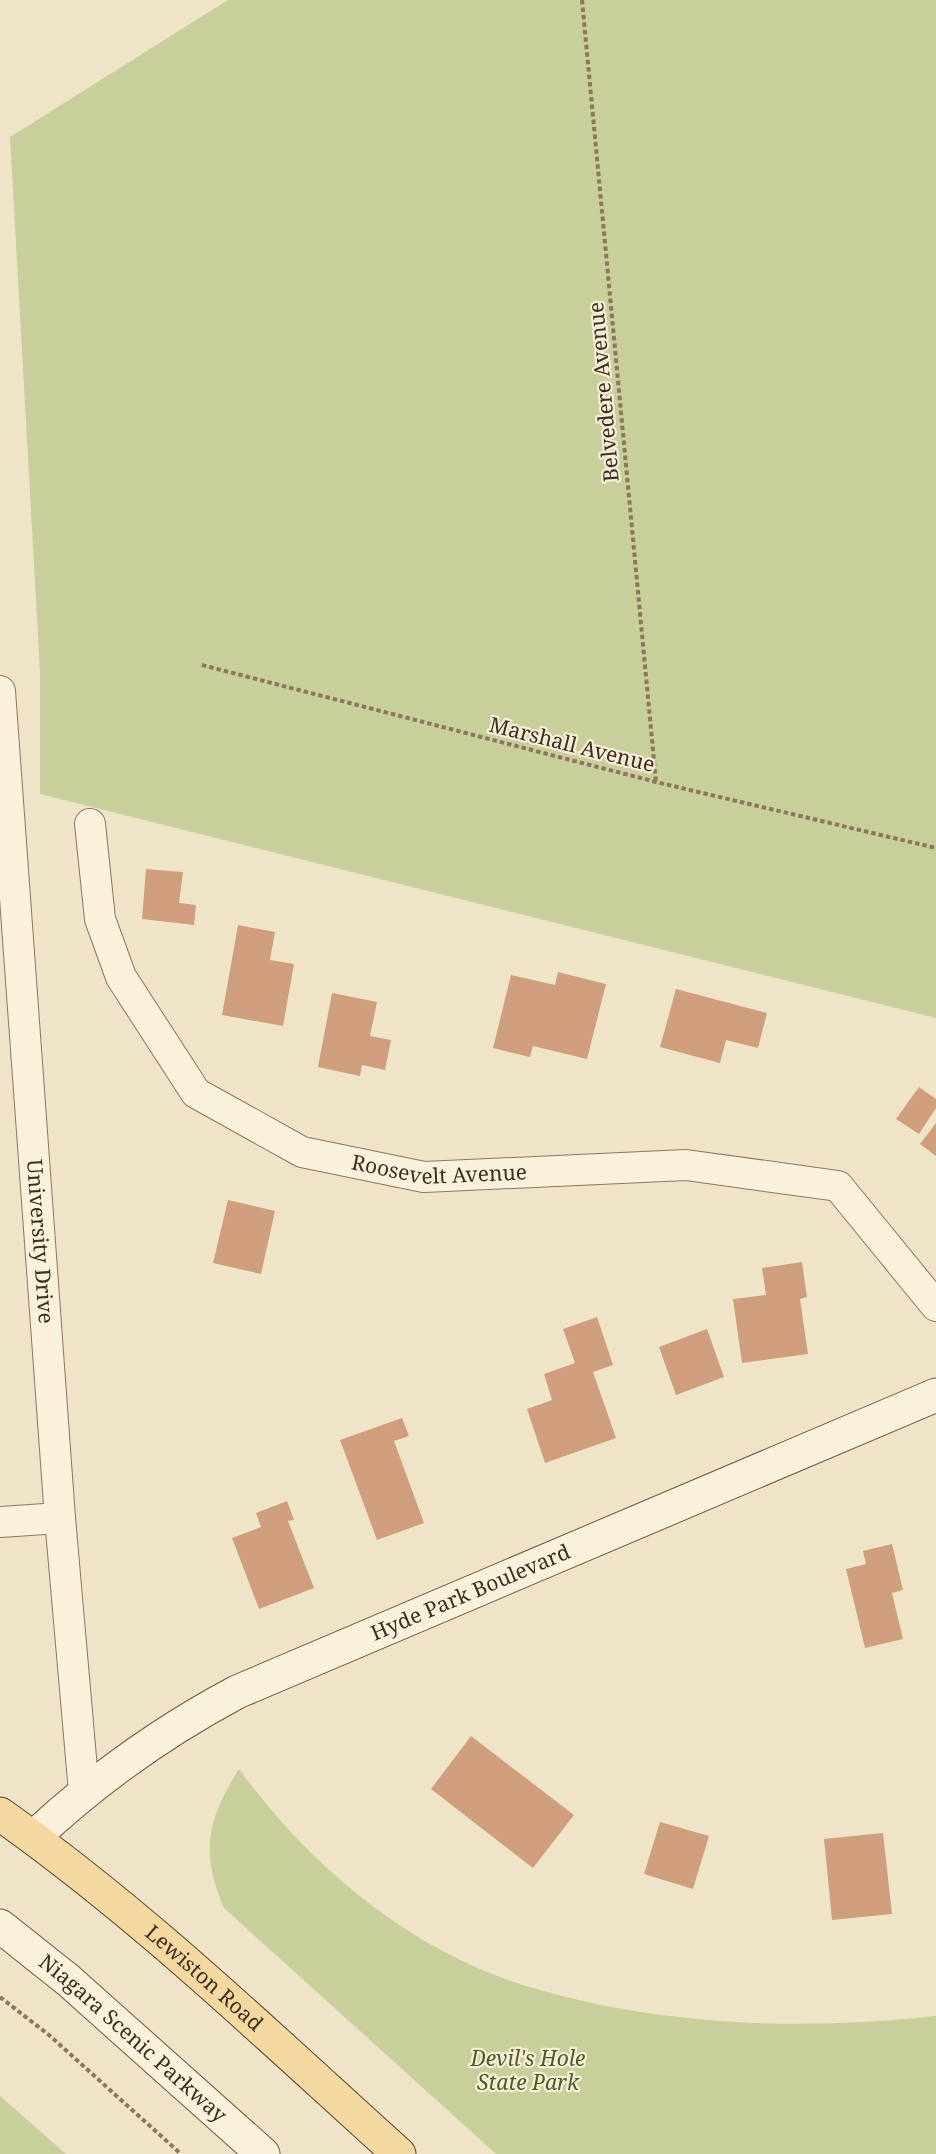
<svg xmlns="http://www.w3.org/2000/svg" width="936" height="2154" viewBox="0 0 936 2154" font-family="'Noto Serif',serif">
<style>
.green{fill:#c9cf9b}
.building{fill:#cf9f7d}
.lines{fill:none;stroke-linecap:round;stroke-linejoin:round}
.street-casing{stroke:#8d765c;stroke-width:32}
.secondary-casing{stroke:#6f573f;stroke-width:35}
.primary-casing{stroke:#5b4430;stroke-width:35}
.path{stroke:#8d765c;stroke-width:4;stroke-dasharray:4.5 3;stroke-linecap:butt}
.street{stroke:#faf1dc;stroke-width:30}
.secondary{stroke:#faf1dc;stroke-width:33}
.primary{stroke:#f3d9a0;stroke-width:33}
.labels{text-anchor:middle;stroke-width:4.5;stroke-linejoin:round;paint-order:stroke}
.street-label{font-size:21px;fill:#3d2e20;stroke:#f7eed8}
.park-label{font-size:21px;font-style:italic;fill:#4d5a26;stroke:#f7eed8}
</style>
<rect width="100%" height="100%" fill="#f0e4c8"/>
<path class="green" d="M228 0H936V1018L40 794V672L10 137Z
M239 1769C309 1865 408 1949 523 1985 656 2026 799 2031 936 2016V2154H496L224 1908C200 1852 207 1820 239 1769Z
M0 2096 66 2154H0Z"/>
<path class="building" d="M146 869 183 872 179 903 196 905 194 925 142 919Z
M238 925 275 932 270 960 294 964 283 1026 222 1015Z
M558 972 606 984 587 1059 533 1046 530 1057 493 1048 511 975 555 985Z
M676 989 767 1013 758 1048 726 1040 720 1063 660 1047Z
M332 993 377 1002 370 1036 391 1040 385 1070 362 1065 360 1076 318 1067Z
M919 1087 936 1099V1108L919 1134 896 1119Z
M936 1123V1156L920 1144Z
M228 1200 275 1211 261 1274 213 1263Z
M802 1262 807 1297 800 1299 808 1354 742 1363 733 1299 766 1295 762 1268Z
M597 1317 613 1365 593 1372 616 1438 545 1463 527 1409 552 1400 544 1374 575 1363 563 1329Z
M707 1329 724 1377 676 1395 659 1347Z
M402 1418 409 1436 394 1441 424 1523 377 1540 340 1440Z
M287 1501 294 1520 288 1521 314 1588 259 1609 232 1538 261 1527 256 1513Z
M892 1544 903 1590 892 1593 903 1639 865 1648 846 1569 866 1564 863 1551Z
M471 1736 574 1815 533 1868 431 1789Z
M660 1822 709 1836 693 1889 644 1874Z
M883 1833 892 1914 832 1920 824 1839Z"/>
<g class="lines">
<g class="street-casing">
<g id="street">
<path id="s1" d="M0 691 60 1518 84 1792"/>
<path id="s2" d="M90 824 100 919 121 977 196 1093 302 1152 424 1177 686 1165 838 1186 936 1306"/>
<path d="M0 1522 60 1518"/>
</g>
</g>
<g class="secondary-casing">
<g id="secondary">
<path id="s3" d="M34 1837C96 1779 162 1732 237 1692L936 1395"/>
<path id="s4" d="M0 1926 68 1980 263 2154"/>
</g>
</g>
<g class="primary-casing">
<g id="primary">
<path id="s5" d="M0 1814C143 1915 269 2037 399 2154"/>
</g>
</g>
<path class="path" d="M582 0 656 782
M202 665 656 782 936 848
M0 1997 49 2035 181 2154"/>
<use href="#street" class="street"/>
<use href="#secondary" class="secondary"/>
<use href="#primary" class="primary"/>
</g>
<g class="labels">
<g class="street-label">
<text transform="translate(604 392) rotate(-95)" y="7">Belvedere Avenue</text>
<text transform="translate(572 745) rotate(14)" y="7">Marshall Avenue</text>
<text dy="7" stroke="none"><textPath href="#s2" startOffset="556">Roosevelt Avenue</textPath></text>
<text dy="7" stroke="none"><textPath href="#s1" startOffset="552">University Drive</textPath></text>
<text dy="7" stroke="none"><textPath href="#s3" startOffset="504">Hyde Park Boulevard</textPath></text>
<text dy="7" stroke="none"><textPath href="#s5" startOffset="262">Lewiston Road</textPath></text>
<text dy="7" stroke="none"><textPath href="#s4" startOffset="174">Niagara Scenic Parkway</textPath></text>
</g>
<g class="park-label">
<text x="528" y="2066">Devil's Hole<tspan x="528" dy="24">State Park</tspan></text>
</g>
</g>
</svg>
